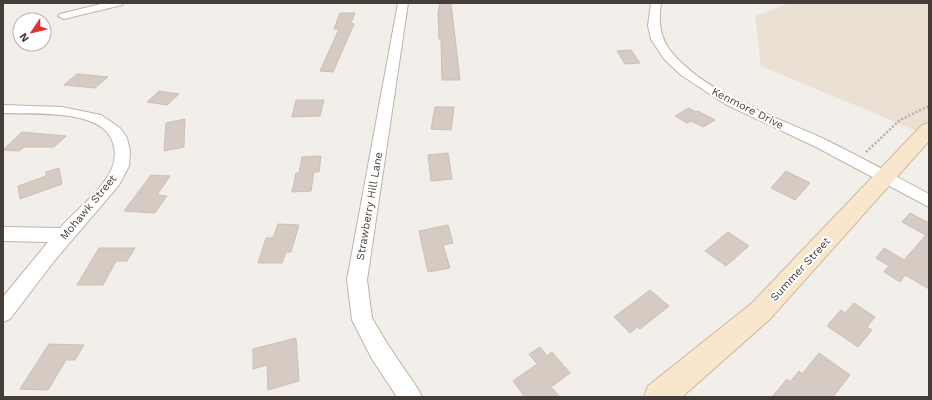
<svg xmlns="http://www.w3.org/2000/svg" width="932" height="400" viewBox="0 0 932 400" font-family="'Work Sans',sans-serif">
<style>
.education{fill:#eae1d4}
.building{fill:#d6cbc2;stroke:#cdbfb3}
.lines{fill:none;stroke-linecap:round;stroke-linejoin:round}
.street-casing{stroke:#bdb4ac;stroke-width:2}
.secondary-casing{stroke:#cdb99d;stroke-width:2}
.path{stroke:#bdae9f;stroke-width:2.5;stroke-dasharray:2 2;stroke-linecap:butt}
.street{fill:#fff;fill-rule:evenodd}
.secondary{fill:#f9e7cd;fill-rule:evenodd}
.labels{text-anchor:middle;stroke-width:4;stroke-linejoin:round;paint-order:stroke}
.street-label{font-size:11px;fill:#453e38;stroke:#fff}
</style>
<rect width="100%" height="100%" fill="#f2eee9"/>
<path class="education" d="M790 3H929V136L761 66 755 16Z"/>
<path class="building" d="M440 3H451L460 80H442L441 39H439L438 13Z
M340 13H355L351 23 354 24 333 72 320 71 339 29H334Z
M631 50 640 63 625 64 617 51Z
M77 74 108 77 95 88 64 85Z
M159 91 179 94 167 105 147 102Z
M296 100H324L320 116 292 117Z
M435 107H454L451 130 431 129Z
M689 108 696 112 698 111 715 120 703 127 691 121 687 123 675 116Z
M185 119 184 147 164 151 166 123Z
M22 132 66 136 54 147H24L19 151 3 150Z
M448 153 452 179 431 181 428 155Z
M321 156 319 172H314L311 191 292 192 296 173H299L302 157Z
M59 168 62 184 20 199 18 186 46 176V172Z
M786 171 810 183 795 200 771 188Z
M151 175 170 176 157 195 167 196 155 213 124 211Z
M910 213 929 223V289L905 275 900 282 884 272 889 266 876 258 884 248 904 260 926 235 902 222Z
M278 224 299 225 291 252H286L282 263H258L266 238H273Z
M448 225 453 243 443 245 450 268 428 272 419 231Z
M728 232 749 246 726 266 705 251Z
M99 248H135L127 261H116L103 285H77Z
M650 290 669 306 640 329 637 327 630 333 614 317Z
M854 303 875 317 867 327 872 330 858 347 827 326 841 310 845 313Z
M296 338 299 381 268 390 267 365 253 369V349Z
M49 344 84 345 75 360H66L48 390 20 389Z
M540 347 547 356 552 352 570 373 551 387 560 397H525L513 381 537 364 529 354Z
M819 353 850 375 833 397H772L787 379 790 382 799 371 802 374Z"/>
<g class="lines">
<g class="street-casing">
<path id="street" d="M105 3H123L122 5 64 19 58 16 60 14Z
M398 3H408L367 280 372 318 388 345 418 389 422 397H397L372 359 352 320 347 280Z
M651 3H661C658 23 660 39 673 54 710 96 777 117 826 140 861 157 895 176 929 194V207L816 147 725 104 681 75 664 59 651 39 648 26Z
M3 105 62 107 101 115 120 128 127 138 130 151 129 166 119 185 55 260 10 319 3 322V297L48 242 3 241V227L60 228C76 210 98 194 109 174 114 166 116 156 114 147 108 107 33 115 3 113Z"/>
</g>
<g class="secondary-casing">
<path id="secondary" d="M929 123V141L770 319 682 397H644L648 386 752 303 922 125Z"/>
</g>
<path class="path" d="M866 152 900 120 929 106"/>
<use href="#street" class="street"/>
<use href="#secondary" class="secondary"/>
</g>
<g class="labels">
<g class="street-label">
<text transform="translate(748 108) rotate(27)" y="4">Kenmore Drive</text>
<text transform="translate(369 206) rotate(-80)" y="4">Strawberry Hill Lane</text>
<text transform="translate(88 207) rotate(-50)" y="4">Mohawk Street</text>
<text transform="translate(800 269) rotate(-47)" y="4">Summer Street</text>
</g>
</g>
<rect width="932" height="400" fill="none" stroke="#453e38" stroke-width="8"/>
<g transform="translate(32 32) rotate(235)"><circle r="19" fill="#ffffff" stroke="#b5b2af"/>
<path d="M0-3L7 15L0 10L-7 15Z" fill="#e23031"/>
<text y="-6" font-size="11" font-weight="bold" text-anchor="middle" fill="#453e38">N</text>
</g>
</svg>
